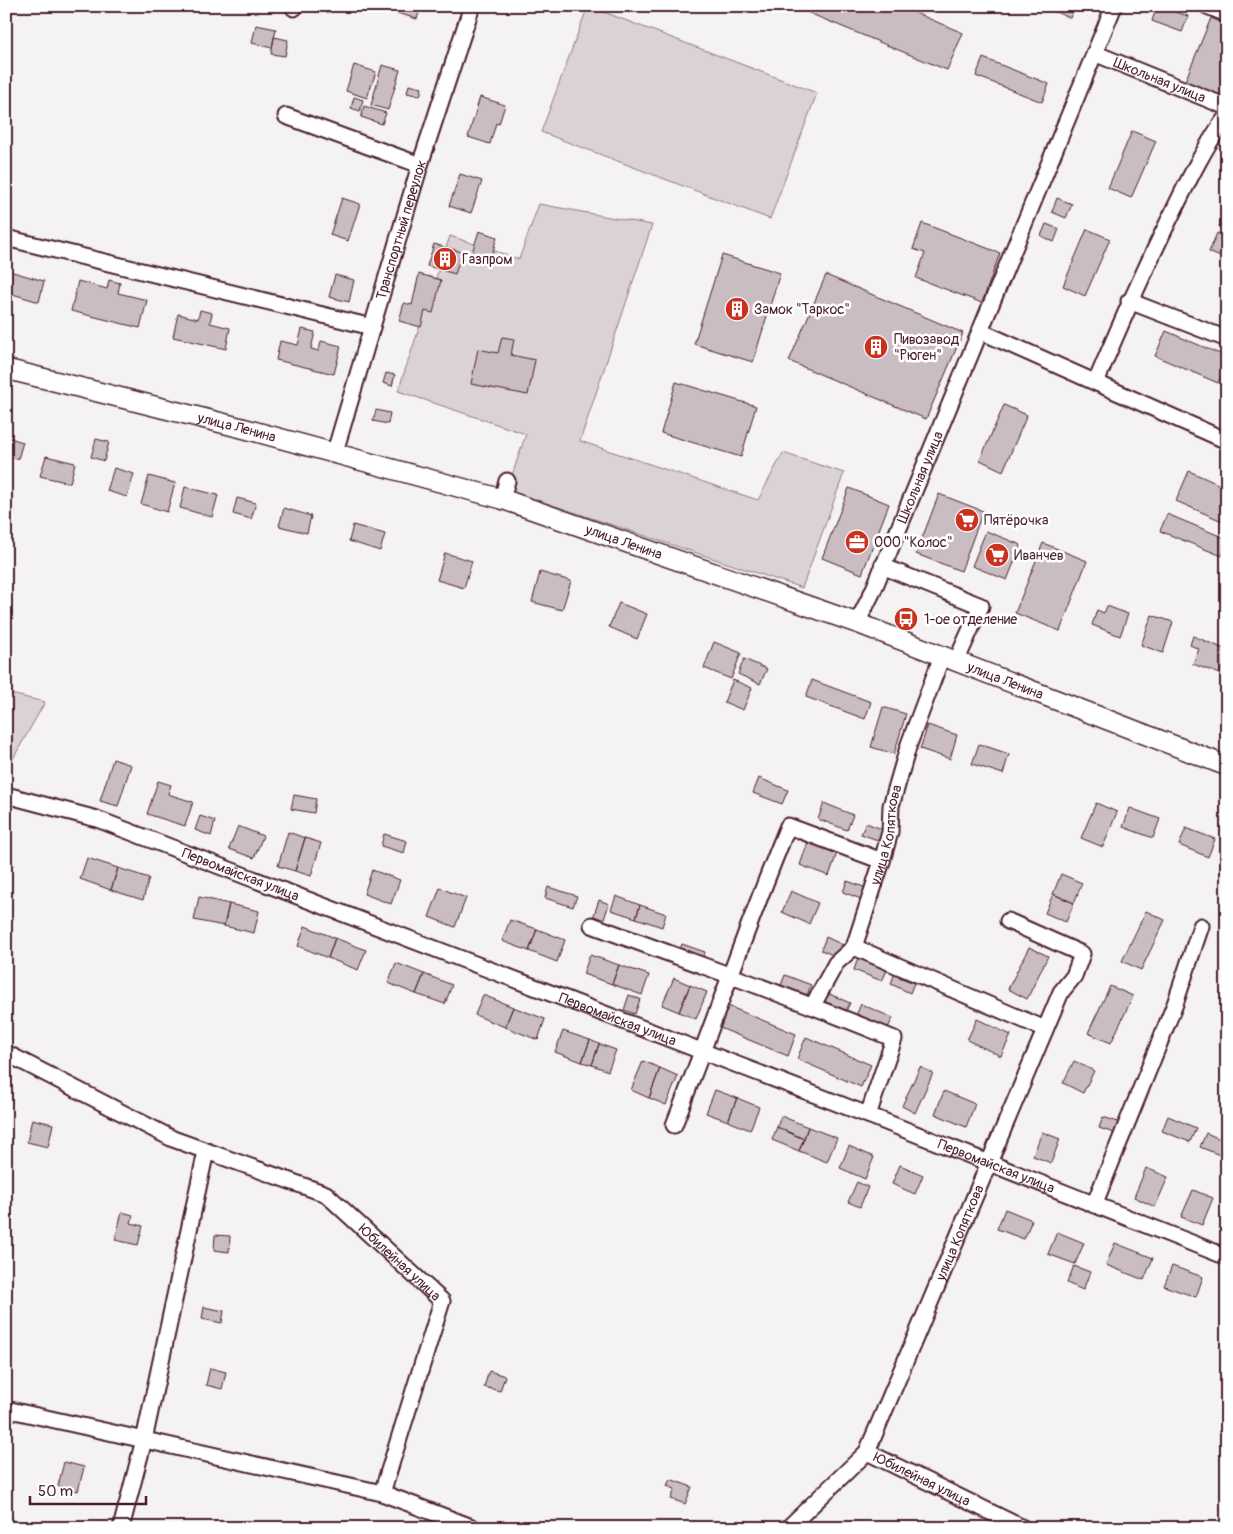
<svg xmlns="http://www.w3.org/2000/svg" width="1233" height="1534" viewBox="0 0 1233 1534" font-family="Pangolin,sans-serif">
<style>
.green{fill:#dbd2d5;stroke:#927880}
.building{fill:#cabdc1;stroke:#4a1f2b}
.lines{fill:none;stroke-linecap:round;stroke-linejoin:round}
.minor-casing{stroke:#4a1f2b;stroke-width:19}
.major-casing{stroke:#4a1f2b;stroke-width:22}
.minor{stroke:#fff;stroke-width:15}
.major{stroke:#fff;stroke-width:19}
.labels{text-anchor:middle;stroke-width:5;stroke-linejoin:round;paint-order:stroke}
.street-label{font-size:14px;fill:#4a1f2b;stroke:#fff}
.poi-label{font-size:14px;fill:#4a1f2b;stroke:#fff;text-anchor:start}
</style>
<rect width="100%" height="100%" fill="#f4f2f2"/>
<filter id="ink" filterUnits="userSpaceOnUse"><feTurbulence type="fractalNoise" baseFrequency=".02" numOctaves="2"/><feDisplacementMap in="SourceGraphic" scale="10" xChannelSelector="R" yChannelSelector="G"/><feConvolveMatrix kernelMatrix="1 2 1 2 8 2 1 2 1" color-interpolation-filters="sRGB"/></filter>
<g filter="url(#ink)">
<path class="green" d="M588 6 817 93 770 219 541 132Z
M539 204 652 225 580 441 758 500 783 453 844 473 802 588 507 490 526 434 398 391 450 236 519 259Z
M6 693 45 702 6 771Z"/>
<path class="building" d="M399 6H421L417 19 397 13Z
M806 6H899L963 33 947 70 804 11Z
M1042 6H1075L1070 18Z
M1157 6 1188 16 1182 32 1152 21Z
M1211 18 1227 25V103L1183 86Z
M256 25 276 29 272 48 252 43Z
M274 37 288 40 285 56 271 54Z
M983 58 1049 84 1042 102 976 76Z
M354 65 376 72 367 98 346 91Z
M382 65 400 70 388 110 371 105Z
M409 85 422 88 420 96 407 93Z
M354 97 363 100 360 111 351 108Z
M480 97 505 105 499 124 496 123 490 144 468 137Z
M364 106 386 113 382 124 361 117Z
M1132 131 1156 141 1131 198 1108 188Z
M460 174 482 181 471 213 449 206Z
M342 198 360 204 348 241 330 235Z
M1057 198 1072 204 1066 218 1052 212Z
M1227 210V231L1219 227Z
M922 223 1000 253 982 303 916 278 925 253 913 249Z
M1046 224 1059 229 1054 242 1041 236Z
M1087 229 1110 239 1085 296 1063 286Z
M479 231 497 237 489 265 470 259Z
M1217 233 1227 237V260L1209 252Z
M434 244 462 252 455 274 427 266Z
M722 255 780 273 753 362 694 344Z
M6 270 44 281 39 302 6 292Z
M419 274 441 280 433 313 425 311 421 327 399 321 404 303 412 305Z
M335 275 354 280 349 302 329 297Z
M826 275 963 333 926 419 789 361Z
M109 280 120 283 118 293 147 300 140 328 71 311 78 281 107 289Z
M200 310 212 313 210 323 230 328 226 349 173 337 178 314 198 319Z
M302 329 315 332 311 349 319 351 321 341 341 346 334 374 276 360 280 341 298 345Z
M1166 331 1227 357V363L1218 383 1155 356Z
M502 337 514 339 511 355 535 360 528 395 471 384 478 349 498 353Z
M386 373 395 375 392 386 383 383Z
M676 382 756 406 741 457 661 433Z
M1004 405 1027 415 1003 471 980 460Z
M376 410 390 413 388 424 373 421Z
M6 437 23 442 18 459 6 456Z
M96 439 109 442 104 461 91 457Z
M46 456 75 463 70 483 40 476Z
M114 468 134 474 127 497 107 491Z
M1189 471 1227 488V510L1222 521 1176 501Z
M149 476 175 483 167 512 141 504Z
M185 487 218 495 212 517 180 508Z
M849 488 889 504 862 574 822 558Z
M939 494 983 511 961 571 916 554Z
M237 498 256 503 251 519 233 514Z
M284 508 311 516 307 533 279 526Z
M1167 514 1227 539 1222 556 1160 531Z
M353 525 385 534 380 551 349 541Z
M986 531 1021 545 1007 580 972 566Z
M1043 543 1087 561 1060 631 1015 613Z
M445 553 472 561 464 588 437 580Z
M540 572 571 581 562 610 532 602Z
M619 603 647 614 637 639 609 627Z
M1107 606 1128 614 1120 636 1092 625 1097 610 1104 613Z
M1152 615 1173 622 1163 653 1141 645Z
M1193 636 1227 650V658L1220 674 1193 664 1199 649 1190 645Z
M714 642 741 653 731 679 704 668Z
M744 659 767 669 760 684 738 674Z
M733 680 752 688 743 710 724 702Z
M812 680 871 702 865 719 806 697Z
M883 707 906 714 894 754 871 747Z
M928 725 957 735 950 759 920 749Z
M979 744 1009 754 1003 774 972 764Z
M113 759 131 765 118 806 100 801Z
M759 778 788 790 782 804 753 793Z
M158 781 171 785 168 794 193 802 185 826 147 814Z
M294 795 316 799 314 813 291 809Z
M824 803 853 815 847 830 818 819Z
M1096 803 1117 812 1103 847 1081 838Z
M1130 808 1160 819 1153 838 1123 827Z
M200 816 215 821 211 836 195 830Z
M866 823 887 831 883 842 861 834Z
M238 826 263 836 254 858 229 849Z
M1186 828 1215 839 1208 857 1179 845Z
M288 832 305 838 295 871 278 866Z
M384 834 407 841 404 853 381 846Z
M305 838 321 843 311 876 295 871Z
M808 842 837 853 829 876 800 865Z
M87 858 118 868 111 890 80 879Z
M118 868 149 878 143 900 111 890Z
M372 870 400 880 391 904 364 894Z
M1061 874 1082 883 1074 903 1053 894Z
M847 881 870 889 866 901 843 892Z
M548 887 577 896 573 907 545 898Z
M440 888 466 898 455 927 429 917Z
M791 891 818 903 809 924 782 912Z
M1053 894 1074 903 1066 922 1045 913Z
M616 896 640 905 636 918 611 910Z
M199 897 229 904 224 926 194 920Z
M599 900 609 904 603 922 593 918Z
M229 904 259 911 254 933 224 926Z
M640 905 666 914 662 927 636 918Z
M1146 911 1165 920 1141 970 1122 961Z
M510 920 537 929 529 951 502 941Z
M305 926 335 938 328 958 298 946Z
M537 929 565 940 557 962 529 951Z
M826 937 843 945 838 957 821 950Z
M335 938 366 950 358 970 328 958Z
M682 944 705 952 702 961 679 953Z
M1029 947 1048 956 1027 999 1008 989Z
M590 955 619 965 612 984 583 974Z
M858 958 887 970 882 981 854 970Z
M396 963 424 974 416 994 388 983Z
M619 965 649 975 642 995 612 984Z
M424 974 452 985 445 1004 416 994Z
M785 975 811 985 806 998 780 988Z
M894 975 914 983 910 993 891 984Z
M674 978 690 985 679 1012 662 1005Z
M690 985 707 992 696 1019 679 1012Z
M1110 986 1133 996 1111 1043 1088 1033Z
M825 992 850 1003 845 1013 821 1002Z
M483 995 513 1007 505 1027 475 1015Z
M629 995 640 999 635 1014 624 1010Z
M861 1004 893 1018 886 1032 855 1018Z
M728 1006 796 1034 788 1056 720 1028Z
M513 1007 545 1019 538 1040 505 1027Z
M977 1019 1011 1035 1001 1056 967 1040Z
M563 1031 590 1040 582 1062 555 1052Z
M806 1037 871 1065 861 1087 797 1059Z
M590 1040 599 1044 592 1065 582 1062Z
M599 1044 616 1050 608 1071 592 1065Z
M643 1061 660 1068 649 1098 631 1090Z
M1074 1061 1094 1071 1083 1093 1063 1083Z
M920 1067 933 1073 915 1113 902 1106Z
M660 1068 678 1076 666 1105 649 1098Z
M715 1090 737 1098 728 1121 706 1113Z
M944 1091 975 1104 966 1127 935 1114Z
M737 1098 759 1107 750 1130 728 1121Z
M781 1116 808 1127 804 1139 777 1127Z
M1168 1116 1196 1128 1190 1142 1162 1131Z
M1103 1117 1121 1123 1117 1134 1099 1128Z
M32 1119 53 1124 48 1147 27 1142Z
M777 1127 804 1139 799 1151 772 1140Z
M808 1127 837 1138 827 1162 799 1151Z
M1042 1132 1060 1139 1051 1163 1033 1156Z
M1206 1133 1227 1142V1158L1200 1147Z
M849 1146 874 1157 865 1179 840 1168Z
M900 1165 923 1175 915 1194 892 1184Z
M1146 1168 1168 1177 1155 1207 1134 1197Z
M857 1182 868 1187 860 1207 848 1202Z
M1193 1190 1213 1198 1202 1225 1181 1217Z
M1005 1209 1032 1220 1024 1239 997 1229Z
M122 1212 133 1215 131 1223 143 1226 138 1245 115 1240Z
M1057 1232 1084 1243 1075 1264 1048 1254Z
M215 1235 230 1236 229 1252 214 1250Z
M1115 1243 1153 1258 1144 1280 1106 1265Z
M1074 1266 1090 1272 1083 1290 1067 1283Z
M1172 1266 1203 1277 1196 1297 1164 1286Z
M204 1307 224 1311 222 1323 202 1319Z
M210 1368 226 1372 222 1389 206 1385Z
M489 1371 505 1376 500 1391 484 1387Z
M64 1462 84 1467 78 1491 58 1486Z
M670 1479 692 1487 685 1504 671 1499 675 1489 667 1486Z"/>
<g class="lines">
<g class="minor-casing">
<g id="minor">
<path d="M1207 6 1227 14"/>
<path d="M294 8V6"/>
<path id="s1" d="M1094 53 1227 107"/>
<path d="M286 116 420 165"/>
<path d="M6 238 372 327"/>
<path d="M1129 301 1227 339"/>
<path d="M980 331 1227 441"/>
<path d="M1096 382C1120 325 1145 268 1173 212 1189 179 1205 146 1227 116"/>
<path id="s2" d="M334 455 420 165 472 6"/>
<path d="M502 499 507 481"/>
<path d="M882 566 981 606 956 662"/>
<path id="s3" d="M857 623 873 591 1114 6"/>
<path id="s4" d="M6 795 97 819 868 1115 1227 1257"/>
<path d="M592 925C693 963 795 997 894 1039L868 1115"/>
<path d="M854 947 1045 1029"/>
<path id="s5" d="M813 1005 836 963 854 947 882 861 890 832 891 806 909 744 942 656"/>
<path id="s6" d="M6 1053 173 1139 326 1194 442 1301 382 1493 474 1528"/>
<path d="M674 1125C713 1026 747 925 788 826L882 861"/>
<path d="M1094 1205 1175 1004 1201 926"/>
<path d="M6 1409 382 1493"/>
<path id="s7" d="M867 1452 1061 992 1074 976 1082 954 1008 921"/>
<path d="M121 1528 144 1440 206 1151"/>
<path id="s8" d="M788 1528 867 1452 1023 1528"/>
</g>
</g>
<g class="major-casing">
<g id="major">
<path id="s9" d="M6 369 242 428 502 499 857 623 1227 766"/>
</g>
</g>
<use href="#minor" class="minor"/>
<use href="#major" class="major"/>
</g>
</g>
<defs>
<g id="building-disc" transform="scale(1.25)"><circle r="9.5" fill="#c8321e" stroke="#fff"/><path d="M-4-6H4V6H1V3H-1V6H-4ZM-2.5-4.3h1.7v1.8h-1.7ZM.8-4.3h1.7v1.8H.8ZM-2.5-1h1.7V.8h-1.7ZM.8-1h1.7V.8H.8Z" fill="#fff"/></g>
<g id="supermarket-disc" transform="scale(1.25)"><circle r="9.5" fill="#c8321e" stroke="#fff"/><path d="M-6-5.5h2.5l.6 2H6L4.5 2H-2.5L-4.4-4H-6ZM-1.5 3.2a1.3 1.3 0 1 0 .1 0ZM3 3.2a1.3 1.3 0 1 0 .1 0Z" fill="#fff"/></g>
<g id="office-disc" transform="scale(1.25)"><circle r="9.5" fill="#c8321e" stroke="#fff"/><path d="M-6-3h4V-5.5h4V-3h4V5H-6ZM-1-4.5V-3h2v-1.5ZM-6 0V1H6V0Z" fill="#fff"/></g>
<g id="bus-disc" transform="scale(1.25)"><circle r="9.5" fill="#c8321e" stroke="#fff"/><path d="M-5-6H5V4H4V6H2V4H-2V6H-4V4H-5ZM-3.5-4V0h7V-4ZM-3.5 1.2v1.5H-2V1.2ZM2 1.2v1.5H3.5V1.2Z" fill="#fff"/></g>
</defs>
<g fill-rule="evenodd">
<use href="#building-disc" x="445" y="259"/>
<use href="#building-disc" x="737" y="309"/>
<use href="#building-disc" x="876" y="347"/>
<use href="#supermarket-disc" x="967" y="520"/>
<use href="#office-disc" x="857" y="542"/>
<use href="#supermarket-disc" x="997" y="555"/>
<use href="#bus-disc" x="906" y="619"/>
</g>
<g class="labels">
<g class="street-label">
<text dy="5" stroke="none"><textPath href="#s1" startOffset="71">Школьная улица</textPath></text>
<text dy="5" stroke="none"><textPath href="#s2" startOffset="235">Транспортный переулок</textPath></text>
<text dy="5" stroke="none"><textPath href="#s9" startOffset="238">улица Ленина</textPath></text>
<text dy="5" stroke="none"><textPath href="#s3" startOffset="159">Школьная улица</textPath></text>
<text dy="5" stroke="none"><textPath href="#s9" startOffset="642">улица Ленина</textPath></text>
<text dy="5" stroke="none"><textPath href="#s9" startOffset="1048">улица Ленина</textPath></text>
<text dy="5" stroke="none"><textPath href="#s5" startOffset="189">улица Копяткова</textPath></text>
<text dy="5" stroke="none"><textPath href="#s4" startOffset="248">Первомайская улица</textPath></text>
<text dy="5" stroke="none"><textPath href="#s4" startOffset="652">Первомайская улица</textPath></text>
<text dy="5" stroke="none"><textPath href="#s4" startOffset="1058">Первомайская улица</textPath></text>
<text dy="5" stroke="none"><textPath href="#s7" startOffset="238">улица Копяткова</textPath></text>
<text dy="5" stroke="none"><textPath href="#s6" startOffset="451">Юбилейная улица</textPath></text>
<text dy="5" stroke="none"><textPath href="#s8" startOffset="171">Юбилейная улица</textPath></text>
</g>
<g class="poi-label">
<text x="462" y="264">Газпром</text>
<text x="754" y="314">Замок "Таркос"</text>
<text x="894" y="344">Пивозавод<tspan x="894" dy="16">"Рюген"</tspan></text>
<text x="984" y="525">Пятёрочка</text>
<text x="874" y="547">ООО "Колос"</text>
<text x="1014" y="560">Иванчев</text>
<text x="924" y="624">1-ое отделение</text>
</g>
</g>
<rect width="1233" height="1534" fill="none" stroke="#fff" stroke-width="25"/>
<rect x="12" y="12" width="1208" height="1509" fill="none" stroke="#4a1f2b" stroke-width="2" filter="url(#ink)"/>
<path d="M30 1496v8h116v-8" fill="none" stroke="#4a1f2b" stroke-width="2.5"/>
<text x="38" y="1496" font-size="15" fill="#4a1f2b" stroke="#ffffff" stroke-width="4" paint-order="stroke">50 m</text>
</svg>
